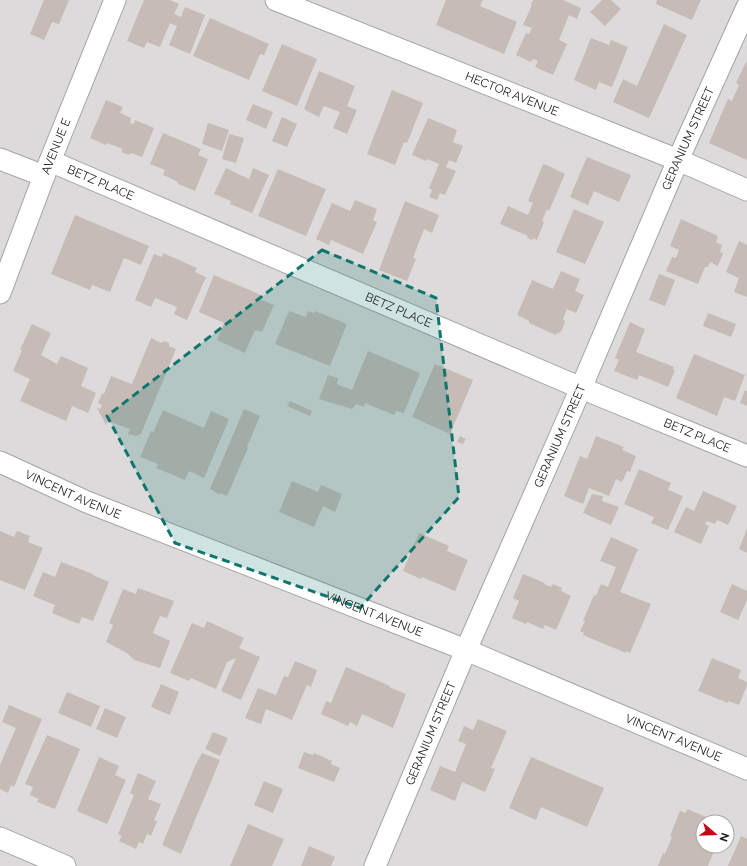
<svg xmlns="http://www.w3.org/2000/svg" width="747" height="866" viewBox="0 0 747 866" font-family="Raleway,sans-serif">
<style>
.residential{fill:#dcdada;fill-rule:evenodd}
.building{fill:#c7bbb6}
.lines{fill:none;stroke-linecap:round;stroke-linejoin:round}
.minor-casing{stroke:#a4a4a4;stroke-width:23}
.minor{stroke:#fff;stroke-width:21}
.marked{fill:#0f766e;fill-opacity:0.2;stroke:#0f766e;stroke-width:3;stroke-dasharray:8 5;stroke-linejoin:round}
.labels{text-anchor:middle;stroke-width:3;stroke-linejoin:round;paint-order:stroke}
.street-label{font-size:12px;fill:#1d1d1d;stroke:#fff}
</style>
<rect width="100%" height="100%" fill="#efeae3"/>
<path class="residential" d="M0 0H747V866H0ZM703 822H727V846H703Z"/>
<path class="building" d="M44 0H69L59 24 52 22 44 40 30 34Z
M144 0H170L179 4 174 14 181 17 185 7 205 15 190 54 169 45 177 26 170 23 160 47 147 42 144 48 127 41Z
M446 0H483L480 6 517 22 504 54 436 25Z
M533 0H563L581 8 577 19 569 15 559 40 567 44 553 75 535 67 538 61 533 59 531 62 516 55 526 33 529 34 532 28 523 25 532 5 531 4Z
M602 0H611L621 9 605 26 590 12Z
M657 0H701L692 20 656 4Z
M210 18 269 44 264 55 260 54 249 80 193 56Z
M664 24 687 35 649 118 613 102 623 79 637 86Z
M591 38 609 45 611 40 628 47 612 87 599 82 596 90 574 80Z
M282 44 317 59 297 106 262 91Z
M746 62 747 63V160L709 143 728 99 732 101 739 85 736 83Z
M319 71 355 86 347 106 357 110 347 134 333 128 340 112 324 106 319 117 305 110V109H304Z
M392 90 423 103 407 143 404 142 395 165 367 154Z
M106 100 123 107 120 113 131 118 130 123 134 124 135 120 154 128 142 157 131 153 129 155 121 152 123 149 107 143 106 145 90 138Z
M253 104 273 112 266 129 246 120Z
M282 117 297 124 287 147 272 141Z
M428 118 457 130 453 142 463 146 456 163 449 160 446 167 456 171 445 195 440 193 437 200 429 197 432 190 429 188 439 164 427 159 426 161 412 155Z
M208 123 229 130 222 151 202 144Z
M163 133 201 149 198 155 208 159 195 191 178 184V182L163 175 165 170 150 164Z
M229 134 244 138 236 163 222 159Z
M587 157 631 175 619 202 594 191 588 205 570 197Z
M543 164 549 166 565 174 549 211 547 209 542 221 544 222 537 240 533 238 532 240 527 238 528 236 500 224 508 206 528 215 533 203 528 201Z
M226 168 249 179 253 168 269 175 252 213 230 204 231 201 214 194Z
M278 169 326 189 306 236 258 216Z
M355 200 377 209 373 220 377 222 363 254 331 240 329 245 316 239 332 203 350 211Z
M405 201 439 215 432 233 424 229 413 258 416 259 407 281 379 270Z
M574 209 604 222 585 264 556 252Z
M75 215 149 246 141 265 124 258 110 292 92 285 90 290 51 274Z
M681 219 718 236 716 242 722 245 720 252 723 253 718 266 710 262 708 267H705L698 284 666 271 672 257 676 258 679 250 670 246Z
M739 241 747 245V297L734 292 739 278 726 272Z
M163 253 197 268 195 272 206 277 187 320 174 314 177 307 155 298 151 307 135 300 154 254 162 257Z
M561 271 580 279 575 291 584 295 576 313 567 309 563 319 565 322 561 332 557 333 556 335 529 323V321L517 315 532 280 553 289Z
M659 274 675 280 665 306 649 300Z
M214 275 261 295 259 299 274 305 262 332 255 330 245 353 217 340 224 323 199 312Z
M289 311 306 317 308 311 315 313V311L347 324 330 366 275 344Z
M708 313 736 324 731 337 703 326Z
M630 322 645 329 636 352 674 367 673 369 675 370 668 387 639 375 637 380 614 371 619 360 615 358Z
M32 324 51 333 41 355 57 364 61 356 88 368 81 386 96 393 88 413 72 406 66 421 20 401 30 379 13 371 22 350H20Z
M151 338 161 343 165 341 169 343V346L176 349 141 434 136 436 128 434 130 429 108 421 106 425 97 408 100 409 102 405 98 403 102 393 104 394 111 376 132 384Z
M368 351 420 373 404 413 396 411 394 415 365 403 364 407 356 404 352 409 319 399 328 375 338 378 337 384 352 390Z
M694 354 745 375 735 401 724 397 717 416 676 398Z
M435 364 473 380 450 434 412 417Z
M745 390 747 391V406L740 403Z
M290 401 312 411 310 416 287 406Z
M244 409 260 416 247 447 248 448 227 496 220 493V495L210 489Z
M163 410 204 428 211 411 229 419 204 478 189 471 185 480 156 468 158 464 140 457 151 431 153 433Z
M460 436 466 439 463 444 457 442Z
M596 436 624 447 622 450 636 456 630 472 627 471 622 482 616 479 609 496 589 488 583 504 564 496 580 456 587 459Z
M639 469 671 483 668 490 683 496 668 530 651 523 654 517 624 504Z
M292 481 318 492 321 485 342 494 335 512 323 506 314 527 279 512Z
M703 491 737 506 728 525 717 520 715 524 707 521 705 524 709 526 701 544 674 532 686 507 694 511Z
M592 494 603 496 602 501 619 507 611 525 583 513Z
M747 529V553L739 549Z
M0 531 14 537 17 531 30 536 28 542 43 548 25 590 0 580Z
M419 533 449 546 447 551 468 560 455 591 422 577 421 579 403 571Z
M611 537 638 549 620 592 651 604 630 653 626 651V653L583 635 584 633 580 631 585 621H583L594 595 596 596 601 584 608 587 616 567 600 561Z
M61 562 93 574V575L109 582 93 621 82 617 79 624 52 613 55 605 33 596 43 572 55 577Z
M523 574 545 583 544 584 551 587 553 584 562 588 561 591 571 596 556 630 545 625 543 629 527 622 526 624 512 618 519 601 513 598Z
M732 584 747 591V600L738 620 720 612Z
M138 588 174 601 167 618 160 616 153 633 170 641 160 668 134 660 127 653 106 642 113 625 109 623 123 589 136 594Z
M207 621 244 638 239 648 260 657 241 700 221 691 236 658 227 662 216 689 191 678 189 681 170 673 192 623 204 628Z
M712 658 741 670 738 678 747 682V685L739 705 728 701V703L698 691Z
M295 661 317 670 311 687 307 685 292 720 266 709 261 724 245 718 258 688 276 695 284 676 288 677Z
M346 667 390 686 389 687 406 694 393 728 362 714 357 726 350 722 348 726 321 714 326 701 331 703Z
M161 684 179 692 170 715 151 707Z
M67 692 100 706 91 727 58 713Z
M9 705 42 719 14 787 11 785 8 793 0 789V765L16 728 2 722Z
M105 708 126 717 117 738 96 729Z
M478 719 507 731 491 768 495 769 485 792 462 782 455 801 430 790 440 766 455 772 466 744 458 741 464 726 473 730Z
M213 732 228 738 220 756 205 749Z
M47 735 80 749 55 809 37 802 39 799 30 795 33 787 25 784Z
M304 752 313 755 314 753 332 761 331 764 340 768 334 782 298 768Z
M202 753 220 760 181 854 162 845 195 766Z
M99 757 119 766 115 775 126 780 107 824 77 811Z
M531 757 604 788 587 827 541 807 536 820 509 808Z
M138 773 156 781 148 799 161 804 154 820 157 821 151 836 147 834 143 844 139 842 136 849 119 841 122 836 118 834 134 795 130 793Z
M264 781 283 789 273 813 254 805Z
M687 809 718 822H703V846H711L709 849 714 851 708 866H658L663 853 665 854 672 837 670 836 680 811 686 813Z
M248 824 284 839 272 866H230Z
M741 836 747 839V866H728Z
M309 846 335 857 331 866H301Z"/>
<g class="lines">
<g class="minor-casing">
<g id="minor">
<path id="s1" d="M276 0 678 160 747 190"/>
<path d="M0 159 44 176"/>
<path id="s2" d="M50 161 581 388 747 456"/>
<path id="s3" d="M0 293 44 176 115 0"/>
<path id="s4" d="M0 462 87 502 466 650 747 769"/>
<path d="M0 838 65 866"/>
<path id="s5" d="M375 866 466 650 581 388 678 160 747 7"/>
</g>
</g>
<use href="#minor" class="minor"/>
</g>
<path class="marked" d="M322 250 436 298 459 497 360 608 175 543 107 416Z"/>
<g class="labels">
<g class="street-label">
<text dy="4" stroke="none"><textPath href="#s1" startOffset="254">HECTOR AVENUE</textPath></text>
<text dy="4" stroke="none"><textPath href="#s5" startOffset="792">GERANIUM STREET</textPath></text>
<text dy="4" stroke="none"><textPath href="#s3" startOffset="157">AVENUE E</textPath></text>
<text dy="4" stroke="none"><textPath href="#s2" startOffset="55">BETZ PLACE</textPath></text>
<text dy="4" stroke="none"><textPath href="#s2" startOffset="379">BETZ PLACE</textPath></text>
<text dy="4" stroke="none"><textPath href="#s2" startOffset="703">BETZ PLACE</textPath></text>
<text dy="4" stroke="none"><textPath href="#s5" startOffset="468">GERANIUM STREET</textPath></text>
<text dy="4" stroke="none"><textPath href="#s4" startOffset="80">VINCENT AVENUE</textPath></text>
<text dy="4" stroke="none"><textPath href="#s4" startOffset="404">VINCENT AVENUE</textPath></text>
<text dy="4" stroke="none"><textPath href="#s5" startOffset="144">GERANIUM STREET</textPath></text>
<text dy="4" stroke="none"><textPath href="#s4" startOffset="728">VINCENT AVENUE</textPath></text>
</g>
</g>
<g transform="translate(715 834) rotate(109)"><circle r="19" fill="#ffffff" stroke="#a5a5a5"/>
<path d="M0-3L7 15L0 10L-7 15Z" fill="#cb0014"/>
<text y="-6" font-size="11" font-weight="bold" text-anchor="middle" fill="#1d1d1d">N</text>
</g>
</svg>
